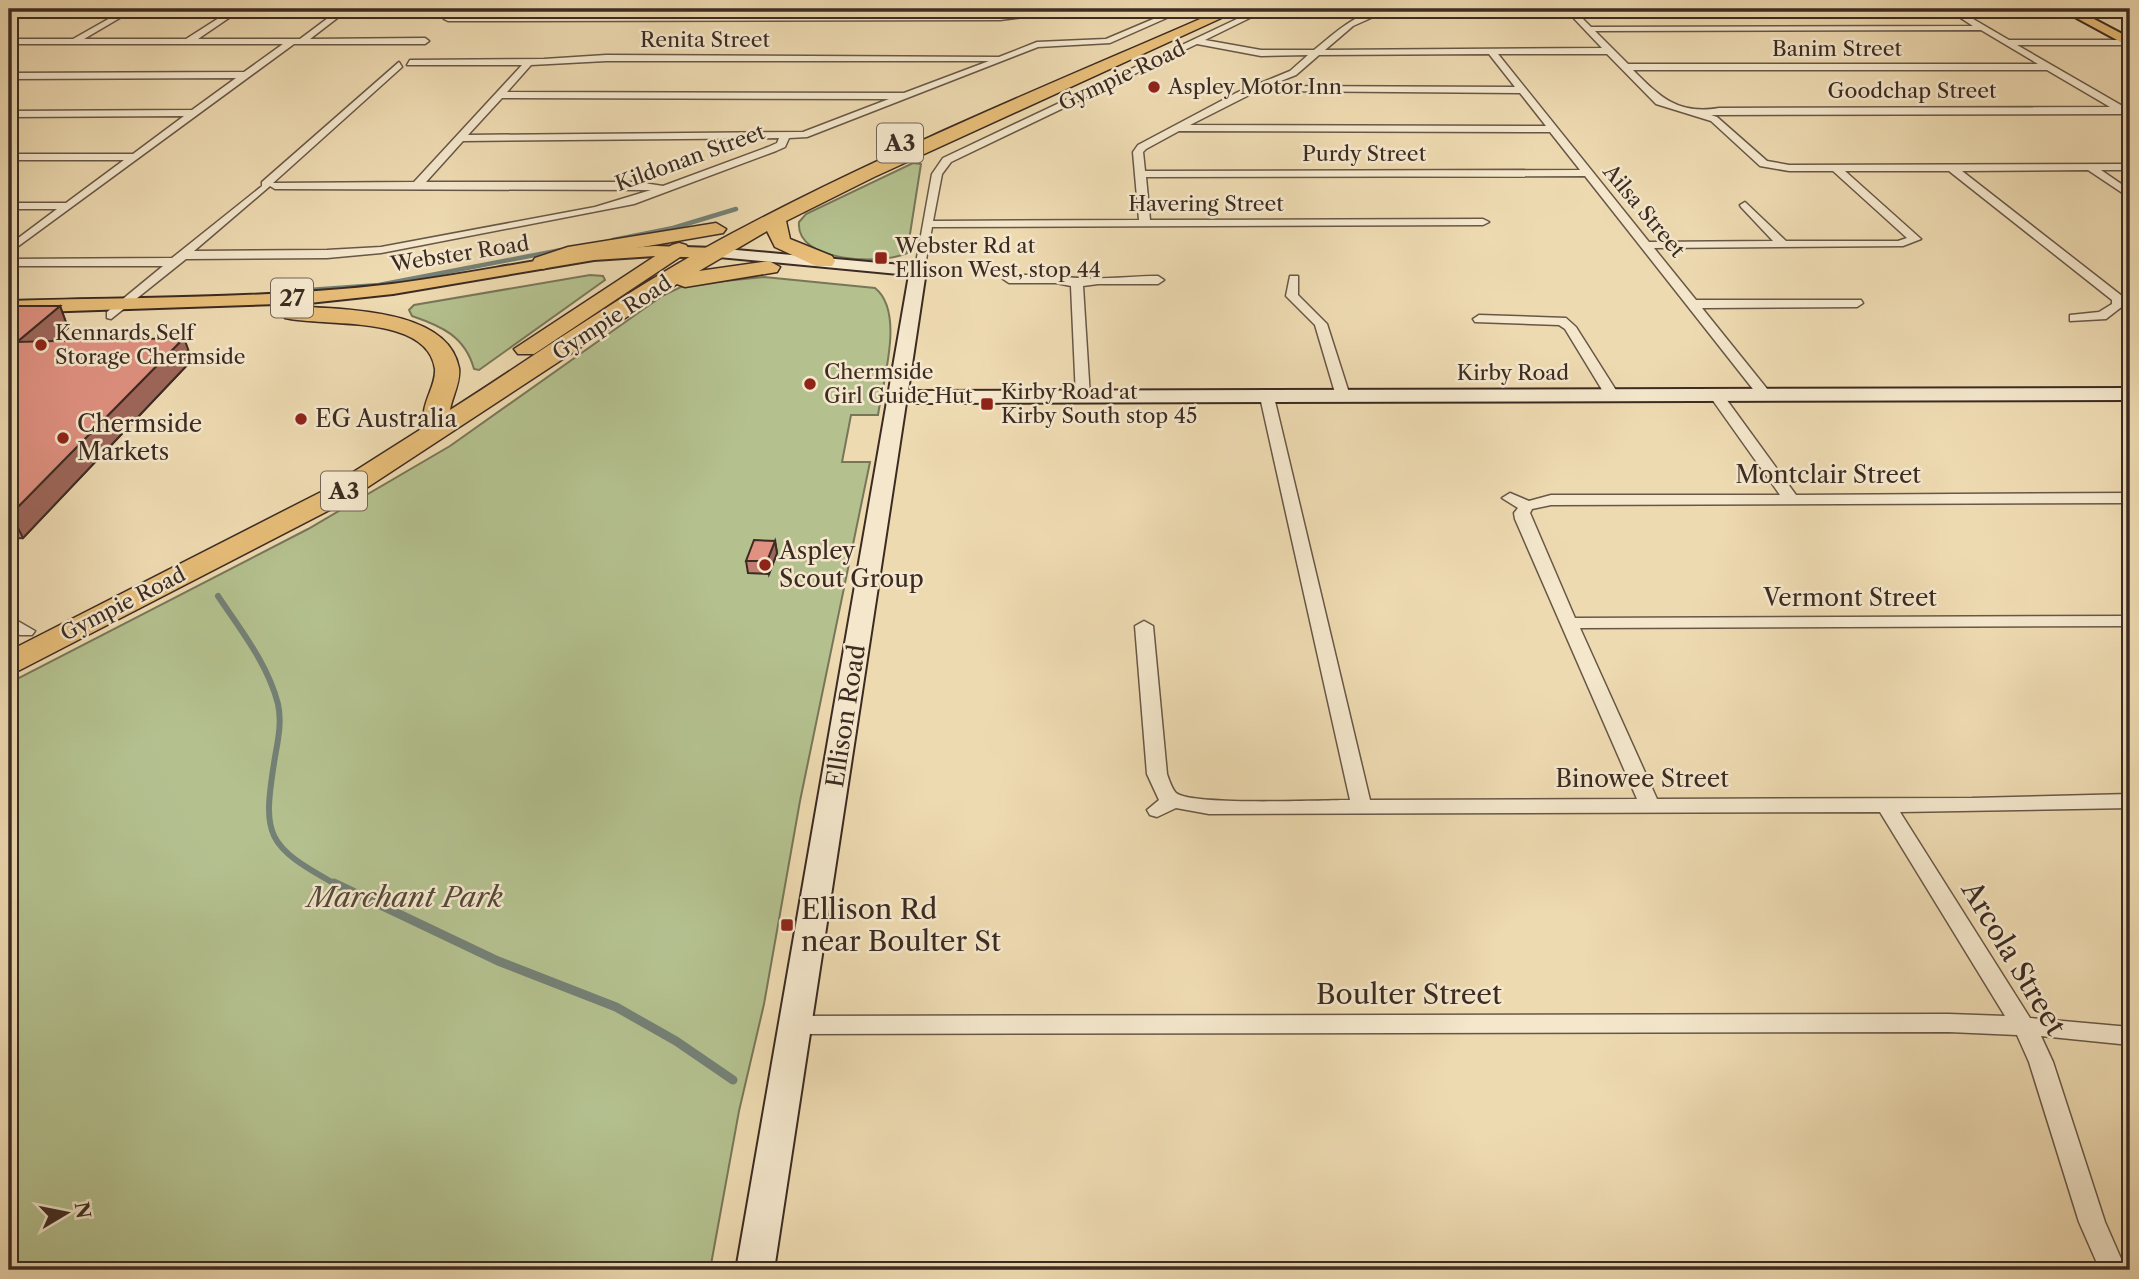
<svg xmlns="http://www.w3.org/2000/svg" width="2139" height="1279" viewBox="0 0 2139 1279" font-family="'Libre Caslon Text',serif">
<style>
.green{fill:#b4c18f;stroke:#787658;stroke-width:2}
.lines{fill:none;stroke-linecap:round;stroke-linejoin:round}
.stream-far2{stroke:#748177;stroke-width:4.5}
.stream-far1{stroke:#748177;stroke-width:6}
.stream{stroke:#748177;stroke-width:9}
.street-casing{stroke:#685746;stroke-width:3}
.secondary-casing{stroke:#3c2b22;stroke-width:4}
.primary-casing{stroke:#3c2b22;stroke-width:4}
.highway-casing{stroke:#3c2b22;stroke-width:3}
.street{fill:#f4e7cc;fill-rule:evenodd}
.secondary{fill:#f4e7cc;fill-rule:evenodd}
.primary{fill:#e7bd78;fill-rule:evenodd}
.highway{fill:#e7bd78;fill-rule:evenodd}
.wall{fill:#c17d6f;stroke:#3c2b22;stroke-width:2}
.shaded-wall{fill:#9d665a;stroke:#3c2b22;stroke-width:2}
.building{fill:#e09181;stroke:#3c2b22;stroke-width:2}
.poi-dot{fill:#8f2418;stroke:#f4e7cc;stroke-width:2.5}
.labels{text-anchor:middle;stroke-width:5;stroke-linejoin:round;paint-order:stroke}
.far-street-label{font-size:21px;fill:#3c2b22;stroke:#f4e7cc}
.far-poi-label{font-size:21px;fill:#3c2b22;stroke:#f4e7cc;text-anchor:start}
.shield{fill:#f4e7cc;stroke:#736355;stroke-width:2}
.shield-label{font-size:23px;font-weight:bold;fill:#3c2b22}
.poi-label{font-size:24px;fill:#3c2b22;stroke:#f4e7cc;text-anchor:start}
.street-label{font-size:24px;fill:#3c2b22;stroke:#f4e7cc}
.near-park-label{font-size:28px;font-style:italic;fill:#544938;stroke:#f4e7cc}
.near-poi-label{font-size:28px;fill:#3c2b22;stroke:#f4e7cc;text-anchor:start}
.near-street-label{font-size:28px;fill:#3c2b22;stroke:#f4e7cc}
</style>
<rect width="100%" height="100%" fill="#eedab1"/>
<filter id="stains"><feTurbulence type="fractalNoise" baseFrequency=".00286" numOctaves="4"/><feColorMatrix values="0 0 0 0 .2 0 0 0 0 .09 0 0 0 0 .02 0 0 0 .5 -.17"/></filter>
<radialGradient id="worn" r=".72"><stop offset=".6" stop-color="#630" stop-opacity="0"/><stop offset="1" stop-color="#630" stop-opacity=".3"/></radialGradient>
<path class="green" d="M913 163 921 164 907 253C883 265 795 263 799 222L806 214Z
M590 275 603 276 605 280 479 370 474 369C465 336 441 326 412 316L409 310 414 305Z
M764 277 875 288C905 312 883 380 878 415H851L842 462H870L800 801 764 1004 739 1111 710 1270H9V683L308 529 450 446 662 296 685 285Z"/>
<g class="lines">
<path class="stream-far2" d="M613 240 673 228 736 209
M281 292 379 285 561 250"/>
<path class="stream-far1" d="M218 596C240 629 268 664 278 704 282 722 278 740 275 757 262 837 265 845 337 885"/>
<path class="stream" d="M334 883 498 961 616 1007 676 1041 733 1080"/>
<g class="street-casing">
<path id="street" d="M18 9H28L9 19V14Z
M126 9H135L84 39H186L233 9H242L198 39H300L340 9H349L310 39 425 38 429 41 425 44H294L9 253V245L57 209H9V203H66L124 160H9V154H133L184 116 9 117V111L192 110 236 78 9 79V73L244 72 283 44H9V39H73Z
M1042 9H1053L1033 16 1000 20 448 21 444 19 448 17 1000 16Z
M1177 9H1187L1110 43 1038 47 807 137 789 138 785 147 776 151 634 204 381 253 327 258 186 259 111 319 107 318V312L163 266H9V259L172 258 262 186V182L399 62 402 67 273 183 414 182 522 65H407L410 60 544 59 606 55 999 57 1037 42 1106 39ZM606 61H989L904 93 507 92 531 65ZM502 98 889 99 803 132 468 135ZM779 138 777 143 768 147 663 186 637 182H426L463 141ZM270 186 275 189 651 190 595 207 381 247 327 250 194 251Z
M1258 9H1268L1205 40 1261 50H1314C1336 32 1361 8 1391 9L1353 26 1325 50 1602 48 1565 9H1573L1591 27 1973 26 1947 9H1956L2009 40H2130L2129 45H2017L2126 108 2128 111 2123 114 1711 115 1717 117 1767 161 1789 165 2130 164V170H2101L2130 190V198L2088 170 1962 171 2122 296 2124 305 2106 319 2070 321V315L2099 312 2112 304V300L1949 171H1845L1921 239 1903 246 1654 248 1696 300H1861L1863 303 1857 307 1702 308 1772 395 1765 399 1760 398 1585 176 1146 177 1150 220 1483 219 1489 222 1483 225 932 227 924 271 914 274 932 174 943 158ZM1981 30 2038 64H1628L1595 31ZM1197 44 1261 56 1308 55 1290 71 1236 93 1138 145 1133 152 1139 220 933 221 942 174 951 162ZM1489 54 1515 87 1268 86 1296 75 1319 55ZM1498 54H1607L1656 104 1711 121 1760 166 1789 171H1833L1907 238 1898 241H1786L1745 202 1740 205 1741 207 1773 241 1649 242ZM1633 70H2047L2110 107 1719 108C1678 115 1660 97 1633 70ZM1257 91 1520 93 1546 126 1190 125ZM1179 131 1550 132 1580 170 1145 171 1143 152 1146 149Z
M1056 275C1084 282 1127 276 1158 276L1164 280 1158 284H1098L1083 286 1090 397 1083 401 1076 397 1071 286 1056 283H1009L1003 279 1009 275Z
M1290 276H1298V295L1327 324 1350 396 1348 399 1343 400 1336 396 1315 325 1286 296Z
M1479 315 1566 318 1576 327 1619 395 1617 398H1607L1565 329 1559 325 1475 322 1473 319Z
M1716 391 1721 392 1796 495 2130 493V503L1551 505 1532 509 1530 513 1575 618 2130 616V626L1580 628 1657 799 1972 798 2130 794V808L1900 812 2030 1018 2130 1027V1045L2041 1036 2053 1062 2105 1222 2126 1270H2100L2079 1222 2029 1062 2017 1035 1949 1032 794 1034 786 1031 782 1025 786 1019 794 1016 1949 1014 2005 1016 1880 812 1209 814 1176 808 1157 817 1150 815 1147 810 1159 800 1147 774 1135 626 1144 621 1153 626 1167 774C1169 780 1172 789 1176 793 1192 806 1323 800 1350 800L1260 397 1267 393 1274 397 1370 800 1637 799 1515 519 1514 513 1518 508 1502 498 1510 493 1529 501 1551 495H1780L1709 395Z
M9 616 35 631 32 635H20L9 628Z"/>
</g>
<g class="secondary-casing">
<path id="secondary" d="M714 248 924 267 926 271 908 391 2130 388V400L906 403 774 1270H736L909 275 708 256 706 253Z"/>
</g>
<g class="primary-casing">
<path id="primary" d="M2060 9H2075L2130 38V47Z
M655 246 714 248 723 253 714 258 655 256 594 260 393 294 309 303 9 313V301C136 297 265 299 392 284 480 273 566 252 655 246Z"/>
</g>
<g class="highway-casing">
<path id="highway" d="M1223 9H1241L874 177 786 221 790 239 832 256 835 261 832 266H816L775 247 767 231 699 271 769 261 780 267 777 272 685 287 677 284 345 502 20 670 9 673V651L325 490 437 419 428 416 424 411C426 397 436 383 435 369 428 314 324 327 285 318L282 313 285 308 293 306C340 310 448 307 459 368 461 382 452 397 450 410 547 348 643 279 746 226 900 145 1063 79 1223 9Z
M716 223 726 229 723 233 573 259 543 269 532 263 535 258 568 247Z
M679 243 686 245 689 249 686 253 534 354H518L514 349 672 245Z"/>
</g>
<use href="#street" class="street"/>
<use href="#secondary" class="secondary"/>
<use href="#primary" class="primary"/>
<use href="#highway" class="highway"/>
</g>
<path class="wall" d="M9 306H60L68 328 53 341 192 360 23 538 9 539Z
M775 541 777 553 769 574 748 573 746 561Z"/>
<path class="shaded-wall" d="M60 306 68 328 26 364 17 342Z
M184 338 192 360 23 538 11 514Z
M775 541 777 553 769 574 767 561Z"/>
<path class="building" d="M9 306H60L17 342 184 338 11 514H9Z
M754 540 775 541 767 561H746Z"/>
<g class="poi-dot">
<circle cx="1154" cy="87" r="7"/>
<rect x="874" y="251" width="14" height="14" rx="3.5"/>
<circle cx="41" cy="345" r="7"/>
<circle cx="810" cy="384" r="7"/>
<rect x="980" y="397" width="14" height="14" rx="3.5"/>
<circle cx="301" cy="419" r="7"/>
<circle cx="63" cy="438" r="7"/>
<circle cx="765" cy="565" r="7"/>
<rect x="780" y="918" width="14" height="14" rx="3.5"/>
</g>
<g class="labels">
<g class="far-street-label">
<text x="705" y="47">Renita Street</text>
<text x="1837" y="56">Banim Street</text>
<text transform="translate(1122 76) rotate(-25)" y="7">Gympie Road</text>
<text x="1912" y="98">Goodchap Street</text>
<text x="1364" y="161">Purdy Street</text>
<text transform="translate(690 158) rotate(-20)" y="7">Kildonan Street</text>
<text x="1206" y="211">Havering Street</text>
<text transform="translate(1644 211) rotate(50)" y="7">Ailsa Street</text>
<text transform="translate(460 254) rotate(-9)" y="7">Webster Road</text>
<text transform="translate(612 318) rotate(-33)" y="7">Gympie Road</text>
<text x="1513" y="380">Kirby Road</text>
<text transform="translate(123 604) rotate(-27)" y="7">Gympie Road</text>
</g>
<g class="far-poi-label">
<text x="1168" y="94">Aspley Motor Inn</text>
<text x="895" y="253">Webster Rd at<tspan x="895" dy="24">Ellison West, stop 44</tspan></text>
<text x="55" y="340">Kennards Self<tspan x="55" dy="24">Storage Chermside</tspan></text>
<text x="824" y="379">Chermside<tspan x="824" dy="24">Girl Guide Hut</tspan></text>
<text x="1001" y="399">Kirby Road at<tspan x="1001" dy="24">Kirby South stop 45</tspan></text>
</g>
<g class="shield">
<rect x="877" y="123.5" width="46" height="39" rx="5"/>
<rect x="271" y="278.5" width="42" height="39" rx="5"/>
<rect x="321" y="471.5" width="46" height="39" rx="5"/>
</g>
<g class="shield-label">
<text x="900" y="151">A3</text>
<text x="292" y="306">27</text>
<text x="344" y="499">A3</text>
</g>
<g class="poi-label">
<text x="315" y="427">EG Australia</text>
<text x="77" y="432">Chermside<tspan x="77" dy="28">Markets</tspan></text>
<text x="779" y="559">Aspley<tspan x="779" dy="28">Scout Group</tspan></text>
</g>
<g class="street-label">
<text x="1828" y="483">Montclair Street</text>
<text x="1850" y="606">Vermont Street</text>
<text transform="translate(846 716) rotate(-81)" y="8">Ellison Road</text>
<text x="1642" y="787">Binowee Street</text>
</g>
<g class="near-park-label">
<text x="405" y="907">Marchant Park</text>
</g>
<g class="near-poi-label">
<text x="801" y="919">Ellison Rd<tspan x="801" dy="32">near Boulter St</tspan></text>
</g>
<g class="near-street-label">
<text transform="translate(2014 958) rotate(59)" y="10">Arcola Street</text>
<text x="1409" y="1004">Boulter Street</text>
</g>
</g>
<rect width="2139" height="1279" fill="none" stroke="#eedab1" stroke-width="35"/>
<rect x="10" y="10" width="2118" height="1258" fill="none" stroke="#3c2b22" stroke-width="3.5"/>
<rect x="18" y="18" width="2104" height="1244" fill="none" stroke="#3c2b22" stroke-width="2"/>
<g transform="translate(66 1213) rotate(80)" stroke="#f4e7cc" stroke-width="5" paint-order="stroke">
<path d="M0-5L12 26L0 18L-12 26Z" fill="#3c2b22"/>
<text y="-10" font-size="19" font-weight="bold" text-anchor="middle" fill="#3c2b22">N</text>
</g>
<rect width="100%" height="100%" filter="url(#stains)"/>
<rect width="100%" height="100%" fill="url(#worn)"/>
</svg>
